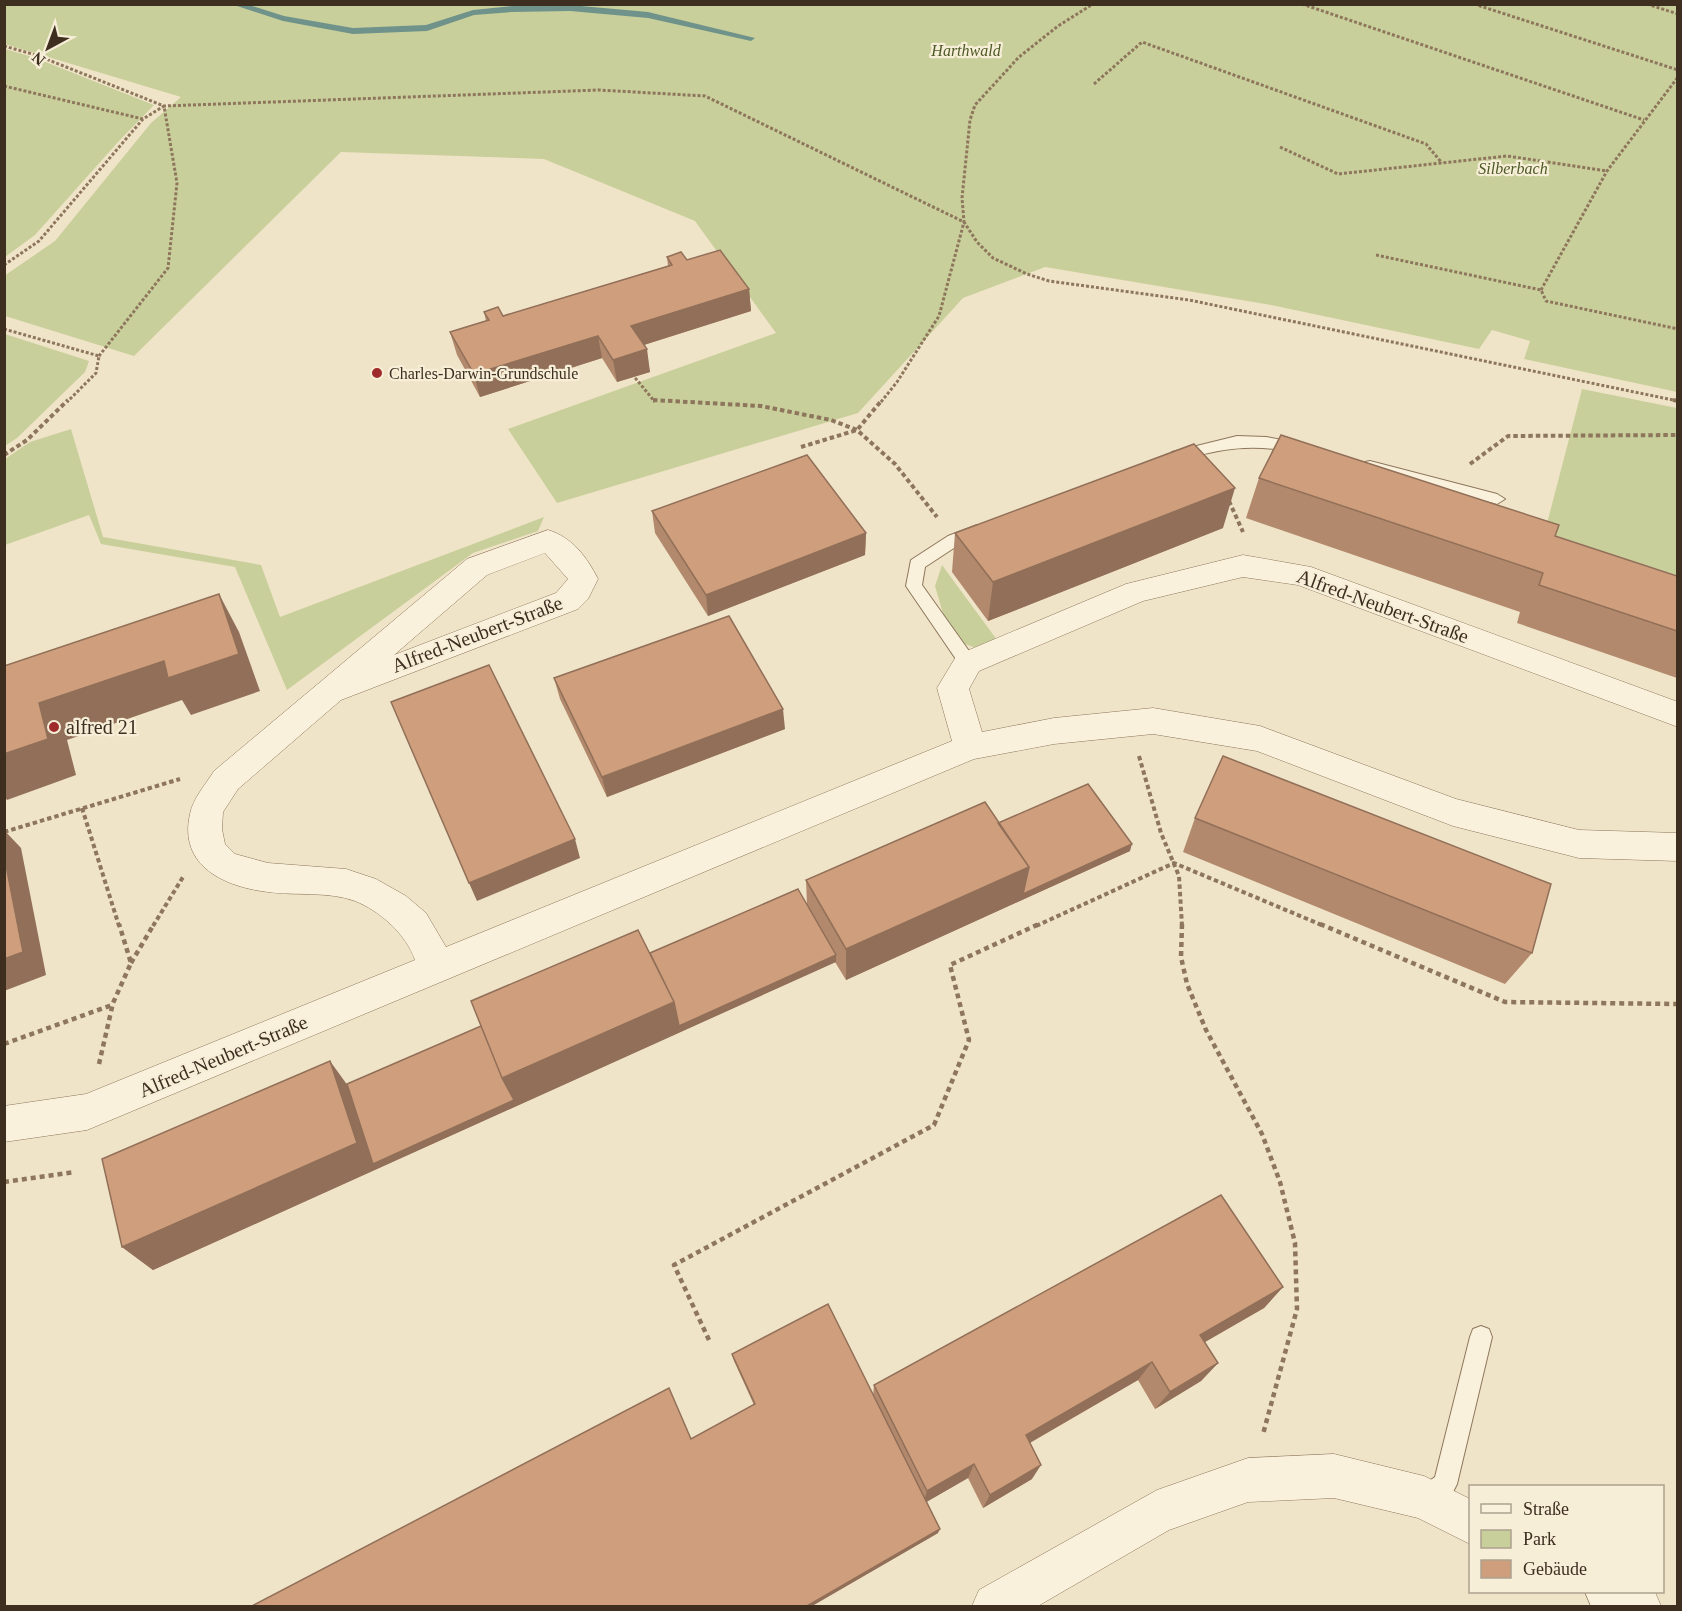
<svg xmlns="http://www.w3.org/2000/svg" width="1682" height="1611" viewBox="0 0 1682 1611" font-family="Georgia,serif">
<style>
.green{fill:#c9cf9b}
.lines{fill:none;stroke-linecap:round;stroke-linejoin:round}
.stream{fill:#6f938a;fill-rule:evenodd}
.lane-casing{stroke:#8d765c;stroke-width:2}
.street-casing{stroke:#8d765c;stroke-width:1}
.path-far2{stroke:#8d765c;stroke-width:3;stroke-dasharray:3 2;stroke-linecap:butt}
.path-far1{stroke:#8d765c;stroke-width:4;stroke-dasharray:4.5 3;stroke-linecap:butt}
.path{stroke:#8d765c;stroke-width:4.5;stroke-dasharray:5 4;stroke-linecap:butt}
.lane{fill:#faf1dc;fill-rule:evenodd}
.street{fill:#faf1dc;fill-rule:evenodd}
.wall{fill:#b2896c}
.shaded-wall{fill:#916f58}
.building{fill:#cf9f7d;stroke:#916f58;stroke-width:1.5}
.poi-dot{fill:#9e2a2b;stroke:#f7eed8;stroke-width:2}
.labels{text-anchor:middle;stroke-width:4.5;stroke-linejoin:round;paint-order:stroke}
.far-park-label{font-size:16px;font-style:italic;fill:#4d5a26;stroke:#f7eed8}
.far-poi-label{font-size:16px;fill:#3d2e20;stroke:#f7eed8;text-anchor:start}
.street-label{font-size:20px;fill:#3d2e20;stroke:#f7eed8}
.poi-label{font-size:20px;fill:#3d2e20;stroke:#f7eed8;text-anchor:start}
</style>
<rect width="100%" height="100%" fill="#f0e4c8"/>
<path class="green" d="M5 5H1677V392L1524 359 1530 341 1492 330 1479 349 1271 305 1045 267 963 298 858 413 557 503 508 429 776 333 695 221 544 159 341 152 134 356 5 316 4 276 55 241 151 123 181 97 5 44Z
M5 49 33 57 154 105 119 141 35 235 5 257Z
M5 334 89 361 85 372 17 438 5 446Z
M1582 389 1677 408V582L1544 535Z
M71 429 103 537 261 565 280 617 544 517 538 531 473 553 287 690 235 567 101 544 89 515 5 545V459L30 442Z
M942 565 1000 644 979 649 962 643 944 617 935 586Z"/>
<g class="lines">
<path class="stream" d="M231 4H246L284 16 353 28 426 25 473 10 512 6 570 5 648 12 755 38 751 41 648 18 570 11 512 12 474 15 427 31 353 34 283 21Z"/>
<g class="lane-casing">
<path id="lane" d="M1237 436 1266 437 1304 444 1306 448 1299 453C1252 443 1223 448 1177 461L1169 456 1172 452Z
M1370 461 1497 494 1505 499 1497 504 1365 470 1362 466 1365 462Z
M977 525 983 527 985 531 983 535 960 544 925 567 922 585 974 658 976 663 974 668H962L906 586 911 560 948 536Z
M1481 1326 1489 1329 1492 1337 1457 1484 1453 1492 1424 1510 1416 1506 1412 1498 1416 1490 1435 1477 1470 1337 1473 1329Z"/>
</g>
<g class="street-casing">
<path id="street" d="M548 530C572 537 587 557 598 579L588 599 578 609 341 700 238 789 223 812 222 829 225 844 235 854 268 863 346 869 376 879 406 896 426 913 446 947 952 741 937 688 957 655 1126 584 1243 555 1311 567 1678 702V727L1298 585 1243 577 1143 601 979 671 969 689 982 732 1054 718 1153 708 1260 726 1456 799 1579 830 1678 833V861L1579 858 1453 826 1257 751 1153 734 1054 744 974 759 87 1130 4 1142V1106L86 1094 415 960C406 934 380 911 355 901 328 891 296 896 268 892 226 887 178 867 190 814 193 798 206 784 214 771L467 559ZM545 553 568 579 556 593 394 655 487 575Z
M1334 1454 1424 1476 1470 1499V1544L1418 1518 1334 1498 1248 1502 1169 1530 1038 1606H972L979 1590 1157 1490 1248 1458Z
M1585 1592H1655L1661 1606H1591Z"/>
</g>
<path class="path-far2" d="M1302 4 1644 120
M1474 4 1678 70
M1647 4 1678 14
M4 46 36 55 164 106 599 90 705 96 964 222 977 242 993 258 1027 274 1049 281 1189 300 1678 401
M1094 84 1142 42 1426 144 1442 163
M4 86 143 119
M1280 147 1338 174 1507 156 1607 171
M1376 255 1541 290 1546 301 1678 329
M4 265 39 241 143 119 164 106 177 183 168 268 99 356
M1541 290 1607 171 1678 77
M4 329 99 356 96 373 67 402
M632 374 655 402
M881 402 897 382 939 316 964 222 962 198 970 120 975 105 1019 57 1058 26 1093 4"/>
<path class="path-far1" d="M653 400 761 406 831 420 857 430 895 464 937 517
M1673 400 1678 401
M801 447 857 430 882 400
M4 455 27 440 68 400
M1470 464 1508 436 1678 435
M1229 501 1243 532
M1139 756 1161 833 1179 876 1182 926
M82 808 119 926
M4 832 180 779
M153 926 183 877
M1036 926 1174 863 1324 926"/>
<path class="path" d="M1182 924 1181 957 1187 984 1206 1030 1262 1134 1280 1182 1295 1243 1297 1309 1263 1434
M1320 924 1505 1002 1678 1004
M131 963 154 924
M4 1044 112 1005
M99 1064 113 1003 131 963 119 924
M4 1182 75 1172
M709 1340 674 1265 934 1125 969 1040 950 965 1039 924"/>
<use href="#lane" class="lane"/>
<use href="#street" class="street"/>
</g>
<path class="wall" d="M667 257 687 260 749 289 751 311 644 345 650 372 617 382 602 358 480 397 457 355 450 332 486 321 484 312 503 316 668 266Z
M1259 478 1555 536 1677 576V678L1517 623 1520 612 1246 518Z
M652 511 866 533 865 555 708 616 655 533Z
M1223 528 988 621 952 572 955 533Z
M554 678 785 729 607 797 560 699Z
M1195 818 1532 953 1505 984 1183 852Z
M998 823 1130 851 846 980 835 962 153 1270 122 1247 347 1084 650 953 807 906 806 880Z
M1283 1287 1264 1308 1205 1342 1218 1363 1201 1381 1155 1409 1138 1380 1030 1443 1032 1479 983 1508 968 1478 926 1502 938 1533 812 1606H252L691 1439 754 1405 734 1361 732 1354 873 1396 874 1385Z"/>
<path class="shaded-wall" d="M749 289 751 311 634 348 631 326Z
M598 336 602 358 480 397 474 374Z
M647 349 650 372 617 382 613 360Z
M1235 488 1223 528 988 621 993 582Z
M866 533 865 555 708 616 706 595Z
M219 594 239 632 260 691 191 715 182 700 67 740 76 775 7 800 4 796V754L39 703Z
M783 709 785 729 607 797 602 777Z
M4 830 21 848 46 975 4 991Z
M575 839 580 858 477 901 469 883Z
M1132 844 1130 851 1022 900 1023 894Z
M1029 867 1022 900 846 980V949Z
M836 955V962L153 1270 122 1247 330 1061 351 1090 502 1078 674 1002Z
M1283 1287 1264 1308 1184 1354 1200 1335Z
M1152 1362 1138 1380 1017 1450 1026 1435Z
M1218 1363 1201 1381 1155 1409 1170 1392Z
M974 1464 968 1478 923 1504 927 1491Z
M1041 1465 1032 1479 983 1508 990 1495Z
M940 1529 938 1533 812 1606H807Z"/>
<path class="building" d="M720 250 749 289 631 326 647 349 613 360 598 336 474 374 450 332 489 320 484 312 498 307 503 316 672 265 667 257 681 252 687 260Z
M1281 435 1559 525 1555 536 1677 576V631L1539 585 1543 573 1259 478Z
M1194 444 1235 488 993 582 955 533Z
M807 455 866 533 706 595 652 511Z
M219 594 239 654 168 678 164 661 39 703 48 739 4 754V666Z
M729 616 783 709 602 777 554 678Z
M489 665 575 839 469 883 391 702Z
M1223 756 1551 884 1532 953 1195 818Z
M1088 784 1132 844 1023 894 1029 867 998 823Z
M985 802 1029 867 846 949 806 880Z
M4 855 23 952 4 959Z
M798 889 836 955 679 1026 674 1002 650 953Z
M638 930 674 1002 502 1078 471 1001Z
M481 1026 502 1078 514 1100 373 1164 347 1084Z
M330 1061 357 1143 122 1247 102 1159Z
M1221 1195 1283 1287 1200 1335 1218 1363 1170 1392 1152 1362 1026 1435 1041 1465 990 1495 974 1464 927 1491 874 1385Z
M828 1304 940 1529 807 1606H252L669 1388 691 1439 755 1404 732 1354Z"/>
<g class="poi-dot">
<circle cx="377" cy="373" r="6"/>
<circle cx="54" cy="727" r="6"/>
</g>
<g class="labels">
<g class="far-park-label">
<text x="966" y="56">Harthwald</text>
<text x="1513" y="174">Silberbach</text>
</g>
<g class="far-poi-label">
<text x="389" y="379">Charles-Darwin-Grundschule</text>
</g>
<g class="street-label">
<text transform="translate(1383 606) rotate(20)" y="7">Alfred-Neubert-Straße</text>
<text transform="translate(477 634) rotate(-21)" y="7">Alfred-Neubert-Straße</text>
<text transform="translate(223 1056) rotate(-23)" y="7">Alfred-Neubert-Straße</text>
</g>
<g class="poi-label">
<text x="66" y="734">alfred 21</text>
</g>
</g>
<rect width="1682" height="1611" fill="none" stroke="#3d2e20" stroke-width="12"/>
<rect x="1469" y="1485" width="195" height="108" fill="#f7eed8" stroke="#ada18e" stroke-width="1.5"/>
<rect x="1481" y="1504" width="30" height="9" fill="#faf1dc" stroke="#ada18e" stroke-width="1.5"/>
<text x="1523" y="1515" font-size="18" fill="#3d2e20">Straße</text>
<rect x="1481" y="1530" width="30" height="18" fill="#c9cf9b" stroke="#ada18e" stroke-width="1.5"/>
<text x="1523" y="1545" font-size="18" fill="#3d2e20">Park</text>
<rect x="1481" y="1560" width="30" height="18" fill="#cf9f7d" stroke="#ada18e" stroke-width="1.5"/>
<text x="1523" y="1575" font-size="18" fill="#3d2e20">Gebäude</text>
<g transform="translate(48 48) rotate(221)" stroke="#f7eed8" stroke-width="4.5" paint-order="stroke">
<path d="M0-4.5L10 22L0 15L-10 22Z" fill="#3d2e20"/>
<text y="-9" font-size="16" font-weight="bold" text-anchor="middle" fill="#3d2e20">N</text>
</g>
</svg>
